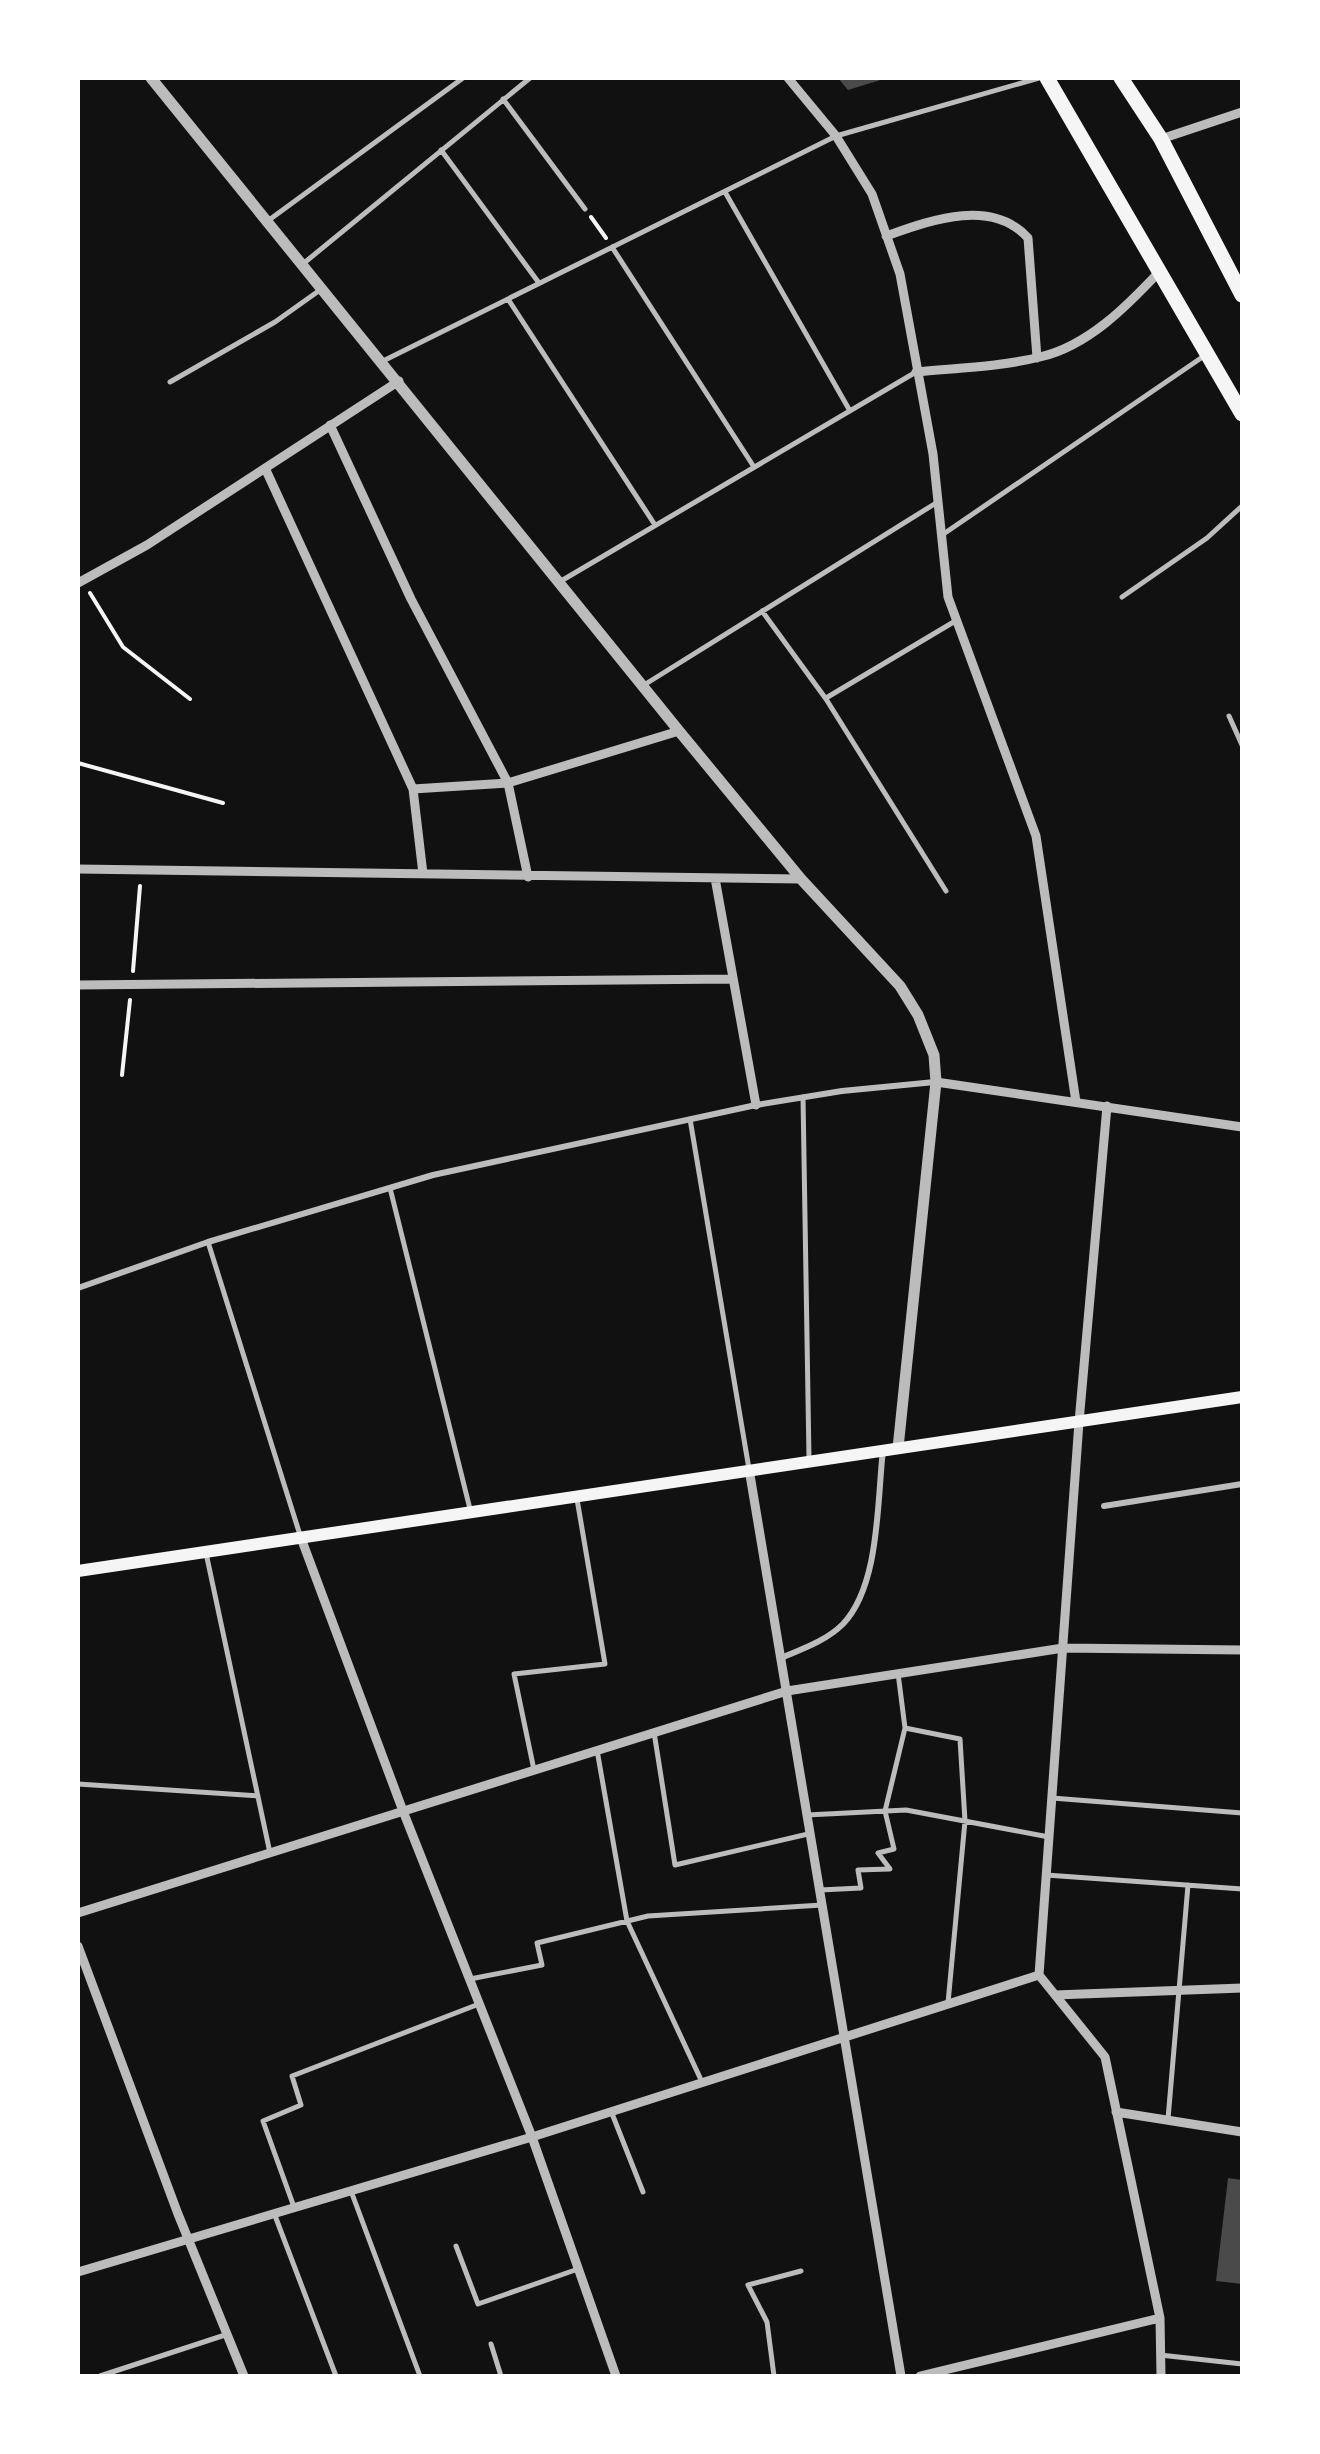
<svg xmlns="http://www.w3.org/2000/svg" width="1320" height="2454" viewBox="0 0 1320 2454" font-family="'Alegreya Sans',sans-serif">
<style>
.building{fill:#4a4a4a}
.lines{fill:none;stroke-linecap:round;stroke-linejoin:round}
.path{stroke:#f5f5f5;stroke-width:4}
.service{stroke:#bcbcbc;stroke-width:5}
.pedestrian{stroke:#bcbcbc;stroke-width:6}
.minor{stroke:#bcbcbc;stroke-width:9}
.tertiary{stroke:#bcbcbc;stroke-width:11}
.secondary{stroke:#f5f5f5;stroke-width:12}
.trunk{stroke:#f5f5f5;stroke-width:15}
</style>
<rect width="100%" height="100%" fill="#111"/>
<path class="building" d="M838 78H887L848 90Z
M1228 2178 1242 2180V2284L1216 2281Z"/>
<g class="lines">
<path class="path" d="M591 217 606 238
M90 593 123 647 190 699
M78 763 223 803
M133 971 140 886
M122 1075 130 1000"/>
<path class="service" d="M503 99 585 209
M441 150 539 283
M725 192 850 411
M269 220 463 78
M612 247 754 467
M304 263 530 78
M508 299 655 525
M383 361 836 136 1039 78
M170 382 275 322 320 290
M942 535 1204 356
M561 581 916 372
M1122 597 1207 538 1242 506
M762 611 826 699 946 891
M644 685 936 503
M826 698 957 620
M1229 716 1242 745
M803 1097 809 1458
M690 1119 749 1469
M390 1188 470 1509
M208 1242 300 1535
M206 1553 270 1853
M898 1673 905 1728 960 1739 965 1821 948 2003
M654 1732 675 1865 808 1834
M597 1750 627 1921 702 2082
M534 1770 514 1674 605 1664 577 1499
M78 1784 258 1796
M1052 1798 1242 1813
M807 1815 906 1810 1049 1837
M1046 1875 1242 1889
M820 1890 861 1888 858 1870 890 1869 878 1853 894 1849 885 1811 905 1728
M470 1979 542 1965 537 1943 648 1916 822 1905
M611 2111 643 2192
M1168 2119 1188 1885
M351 2191 420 2376
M294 2207 263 2121 301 2105 292 2076 479 2004
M274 2213 336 2376
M456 2246 478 2304 578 2269
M491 2344 501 2376
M1160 2355 1242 2364
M100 2376 225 2335
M774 2376 767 2322 748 2285 801 2271"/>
<path class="pedestrian" d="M78 1288 208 1242 433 1175 756 1105 842 1091 935 1082
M1104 1506 1242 1484
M781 1658C802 1649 826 1641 843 1624 880 1585 877 1501 883 1450"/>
<path class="minor" d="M788 78 836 136 872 194 900 274 933 454 948 597 1036 836 1076 1102
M1161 139 1242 112
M886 236C929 221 991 197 1028 238L1037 358
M916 372C956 368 1000 367 1040 357 1088 346 1127 306 1159 272
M330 425 411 599 508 783 528 877
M265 468 413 789 423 874
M78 583 147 545 399 381
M413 789 508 783 679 731
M78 869 801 879
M715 878 756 1105
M78 985 733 979
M936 1082 1242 1127
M1107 1106 1079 1422 1039 1975 1105 2057 1160 2318 1161 2376
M749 1469 901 2376
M301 1538 403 1811 532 2137 616 2376
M78 1913 787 1691 1063 1648 1242 1650
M78 1946 178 2214 244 2376
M1055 1995 1242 1988
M1116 2112 1242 2132
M78 2272 532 2137 1039 1975
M920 2376 1160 2318"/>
<path class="tertiary" d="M151 78 679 731 801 879 900 986 918 1015 934 1055 936 1082 898 1448"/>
<path class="secondary" d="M78 1571 1242 1397"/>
<path class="trunk" d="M1047 78 1242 414
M1121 78 1161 139 1242 295"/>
</g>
<rect width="1320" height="2454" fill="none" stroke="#ffffff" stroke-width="160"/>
</svg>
